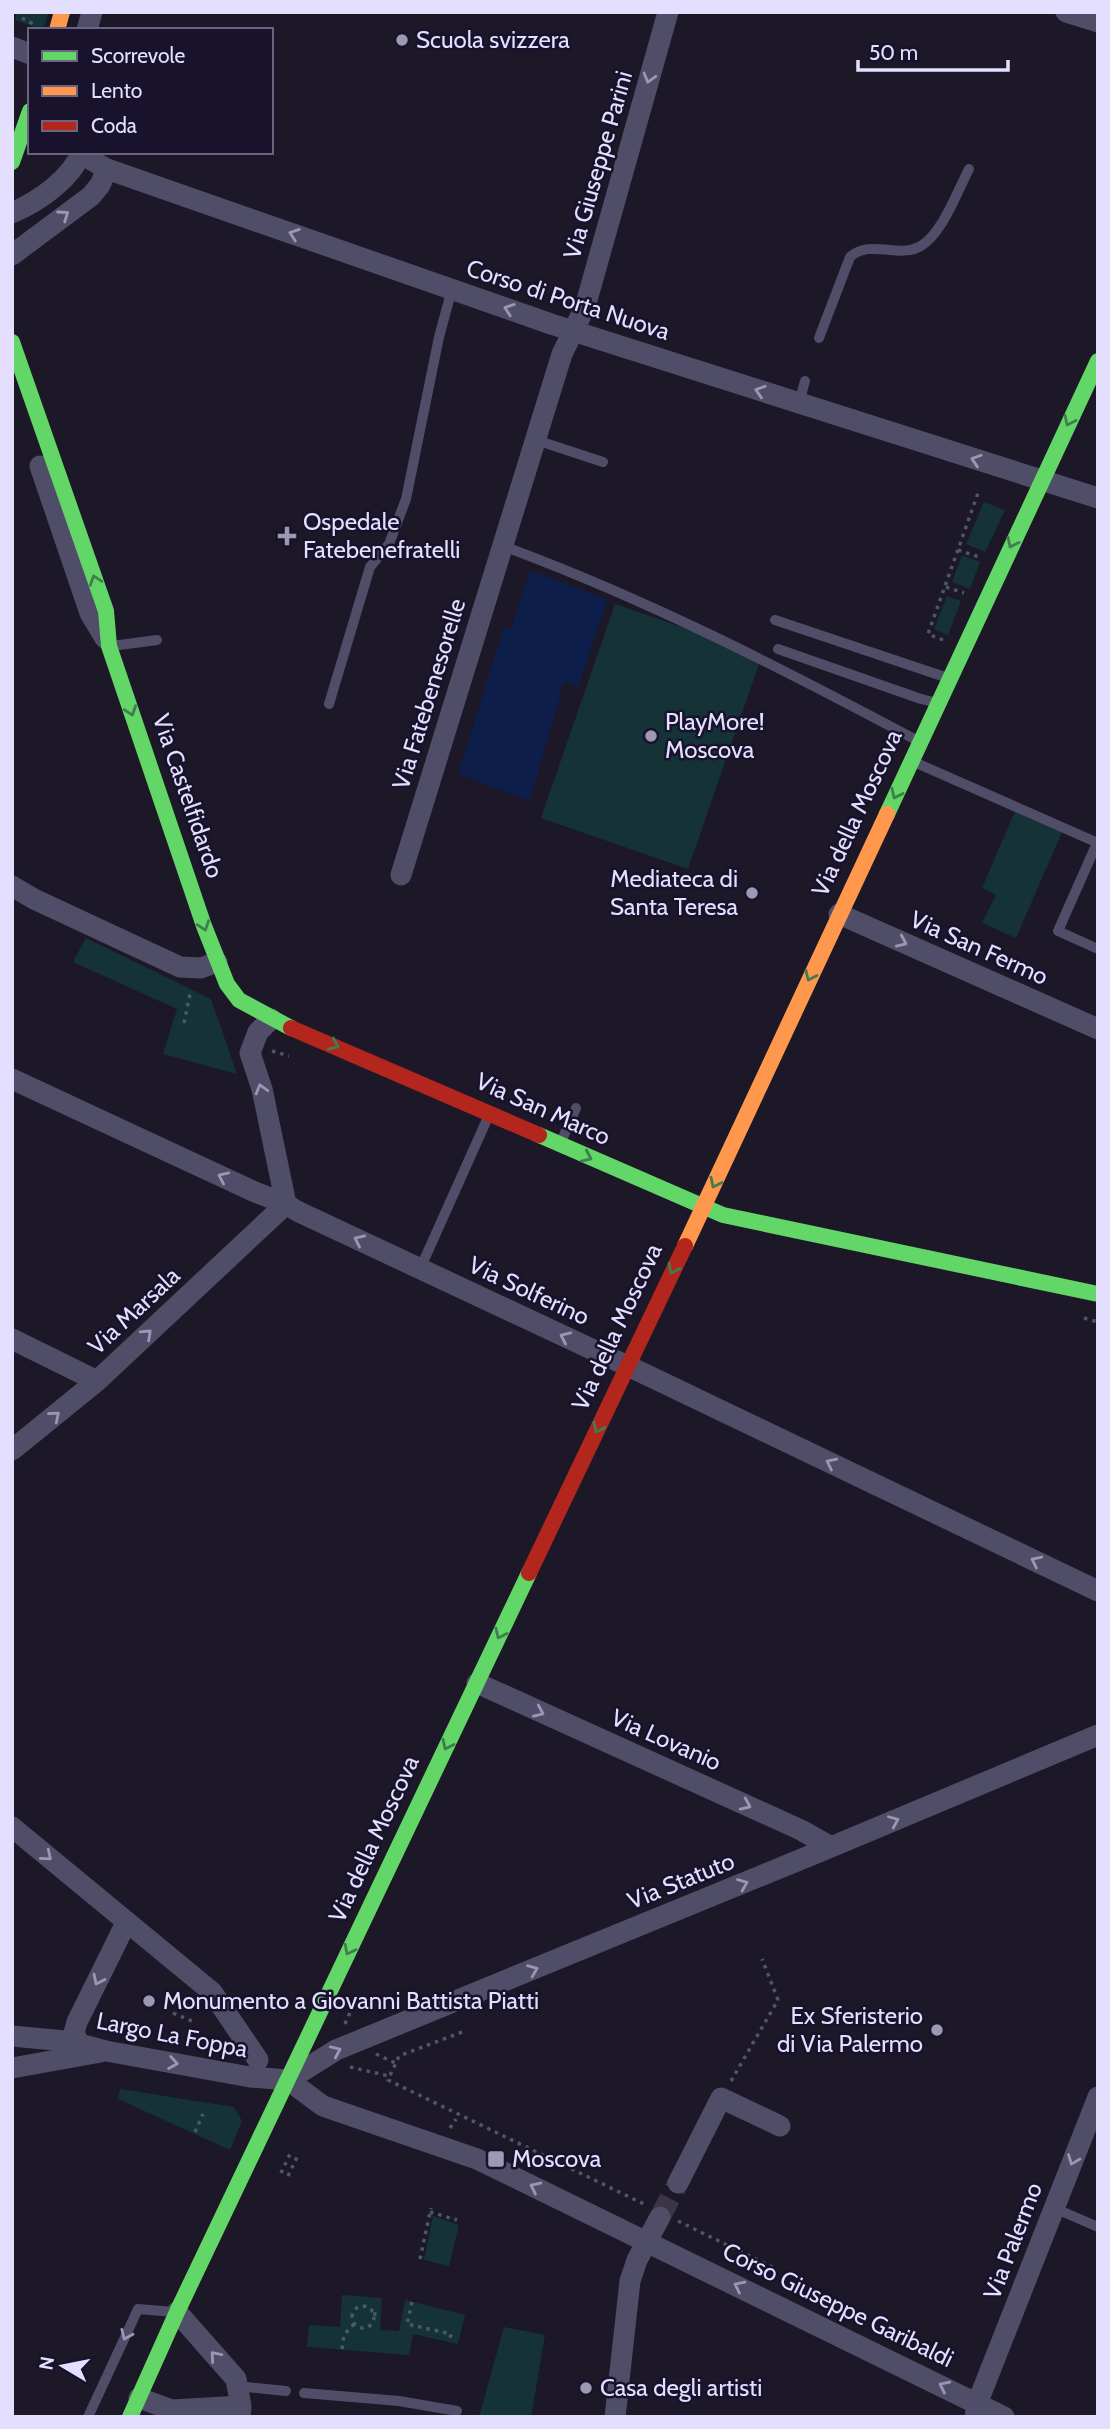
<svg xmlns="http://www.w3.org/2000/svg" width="1110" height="2429" viewBox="0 0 1110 2429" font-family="Cabin,sans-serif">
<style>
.green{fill:#153336}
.water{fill:#0d1e4a}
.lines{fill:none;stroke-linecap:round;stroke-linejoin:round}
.street-tunnel{stroke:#3a3647;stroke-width:21;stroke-dasharray:21 10;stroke-linecap:butt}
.path{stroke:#4c5868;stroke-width:3.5;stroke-dasharray:3.5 5;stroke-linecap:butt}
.lane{stroke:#504d68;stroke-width:10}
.street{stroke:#504d68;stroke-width:21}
.fast{stroke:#63d668;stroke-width:16}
.slow{stroke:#ff974d;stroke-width:16}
.jam{stroke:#b3261e;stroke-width:16}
.oneway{stroke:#9a96b4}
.oneway2{stroke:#417e4d}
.poi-dot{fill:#9e99b3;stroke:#18122d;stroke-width:2.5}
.labels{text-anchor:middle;stroke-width:5;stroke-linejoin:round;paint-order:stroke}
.poi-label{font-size:24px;fill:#e4deff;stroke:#18122d;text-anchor:start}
.street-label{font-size:24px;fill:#e4deff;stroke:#18122d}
</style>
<rect width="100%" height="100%" fill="#1c1827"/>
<path class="green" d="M17 12H49L43 30 15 20Z
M984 502 1005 510 985 552 966 544Z
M962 555 980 562 970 589 952 582Z
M947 596 961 601 948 635 934 629Z
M615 604 762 655 688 869 541 818Z
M1015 811 1062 832 1016 938 982 923 996 895 982 888Z
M86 938 211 999 237 1074 163 1054 177 1009 73 962Z
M120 2089 234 2107 242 2121 230 2150 118 2099Z
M433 2216 459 2225 449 2266 424 2260Z
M342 2295 382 2298 380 2330 399 2331 405 2300 465 2315 458 2344 413 2334 409 2355 307 2347 309 2325 340 2327Z
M504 2327 545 2335 531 2417H479Z"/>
<path class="water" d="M530 570 607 600 579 686 564 682 530 801 458 774 504 627 511 629Z"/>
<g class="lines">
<path class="street-tunnel" d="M660 2217 678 2183"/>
<path class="path" d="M22 18 33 24
M958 550 979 557
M946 587 964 593
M943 640 928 634 978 493
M184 1023 190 994
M272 1051 289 1056
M1084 1318 1098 1322
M173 2013 192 2021
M345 2024 352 2008
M462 2032 399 2056 388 2080 646 2205
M376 2054 395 2063
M350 2067 389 2076
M731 2081 778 2000 762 1959
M450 2128 456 2119
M195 2132 203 2114
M281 2173 290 2154
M288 2176 297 2157
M430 2212 457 2220
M678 2221 776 2269 775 2273
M420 2259 431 2208
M412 2302 407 2324 451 2334 449 2342
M352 2317a11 11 0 1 1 22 0a11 11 0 1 1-22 0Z
M373 2314H381
M342 2349 344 2335 354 2324"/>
<path class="lane" d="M819 338 850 257C870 239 898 258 919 247 942 235 957 192 969 169
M799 403 805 381
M536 440 603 462
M503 546C647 599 783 669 918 741
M775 620 948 678
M112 646 157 640
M778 649 921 699 938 703
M329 704 370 567 389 544 406 499 439 337 452 289
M914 762 1098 843
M1097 843 1058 931 1098 949
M561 1142 576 1108
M420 1269 489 1115
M1054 2208 1098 2227
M237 2386 286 2391
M304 2393 399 2401 457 2411
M88 2417 138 2309 174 2312"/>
<path class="street" d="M1066 12 1098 22
M87 30 92 12
M12 47 30 54
M86 152 93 161 107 169 551 324 1098 498
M12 213C39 201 70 180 82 152
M12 255 91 196 100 185 107 169
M40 466 90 613 105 638
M401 875 562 354 585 307 668 12
M12 886 34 899 180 967 201 968 217 962
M839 914 1098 1029
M271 1019 258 1032 250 1053 262 1089 286 1204
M12 1079 255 1192 286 1204 297 1211 649 1376 1098 1591
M12 1339 97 1381
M12 1450 97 1381 286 1204
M477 1683 801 1830 831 1847
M12 1827 212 1992 258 2060
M126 1923 77 2022 74 2033 79 2044 106 2051 250 2077 288 2080
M12 2036 65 2041 76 2039
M12 2068 101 2052
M288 2080 336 2050 831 1847 1098 1735
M288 2080 323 2106 477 2159 1004 2417
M678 2183 721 2098 780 2126
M177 2312 236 2379 241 2406 240 2417
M139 2398 172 2410 241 2406
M615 2417 630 2281 637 2260 660 2217
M975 2417 977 2404 1098 2097"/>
<path class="fast" d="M12 162 30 111
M12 342 106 611 109 646 204 926 227 984 239 1000 291 1028
M887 814 1098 361
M539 1135 723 1215 1098 1294
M130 2417 177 2312 529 1573"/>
<path class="slow" d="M57 30 62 12
M685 1246 887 814"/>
<path class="jam" d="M291 1028 539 1135
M529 1573 685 1246"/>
</g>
<defs><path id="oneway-chevron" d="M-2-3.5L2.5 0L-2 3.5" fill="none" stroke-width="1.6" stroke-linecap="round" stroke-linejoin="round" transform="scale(1.75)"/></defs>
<g class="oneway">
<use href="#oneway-chevron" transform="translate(649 78) rotate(106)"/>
<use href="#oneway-chevron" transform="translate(64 215) rotate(-35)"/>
<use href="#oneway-chevron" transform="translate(294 234) rotate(-161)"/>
<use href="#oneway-chevron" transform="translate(509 309) rotate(-161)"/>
<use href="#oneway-chevron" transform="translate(760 391) rotate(-162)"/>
<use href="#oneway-chevron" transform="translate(976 460) rotate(-162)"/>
<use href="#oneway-chevron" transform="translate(902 942) rotate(24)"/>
<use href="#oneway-chevron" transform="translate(261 1089) rotate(-106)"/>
<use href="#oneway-chevron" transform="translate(223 1177) rotate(-155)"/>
<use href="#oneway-chevron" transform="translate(359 1240) rotate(-155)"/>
<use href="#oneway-chevron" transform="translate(147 1334) rotate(-43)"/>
<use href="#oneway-chevron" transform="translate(565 1337) rotate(-155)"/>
<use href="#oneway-chevron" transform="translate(55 1416) rotate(-40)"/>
<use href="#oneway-chevron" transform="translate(831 1463) rotate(-154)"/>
<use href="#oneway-chevron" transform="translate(1036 1561) rotate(-154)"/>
<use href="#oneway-chevron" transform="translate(539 1712) rotate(24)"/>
<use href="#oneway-chevron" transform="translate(746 1805) rotate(24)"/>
<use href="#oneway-chevron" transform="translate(894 1821) rotate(-23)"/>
<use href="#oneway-chevron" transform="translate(47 1856) rotate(40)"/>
<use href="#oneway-chevron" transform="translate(743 1884) rotate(-22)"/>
<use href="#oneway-chevron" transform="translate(533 1970) rotate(-22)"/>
<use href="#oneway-chevron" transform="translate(98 1980) rotate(116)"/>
<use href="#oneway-chevron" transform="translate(336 2051) rotate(-24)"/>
<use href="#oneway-chevron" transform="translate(173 2063) rotate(10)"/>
<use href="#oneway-chevron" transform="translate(1073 2160) rotate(111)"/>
<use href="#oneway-chevron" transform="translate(535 2187) rotate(-154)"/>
<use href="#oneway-chevron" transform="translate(739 2286) rotate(-154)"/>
<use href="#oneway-chevron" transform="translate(126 2335) rotate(114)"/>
<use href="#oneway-chevron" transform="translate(215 2356) rotate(-131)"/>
<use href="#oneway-chevron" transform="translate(944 2386) rotate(-154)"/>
</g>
<g class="oneway2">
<use href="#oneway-chevron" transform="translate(1069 421) rotate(116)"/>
<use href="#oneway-chevron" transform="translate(1012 543) rotate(115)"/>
<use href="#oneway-chevron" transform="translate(95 580) rotate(-109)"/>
<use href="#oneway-chevron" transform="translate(131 711) rotate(71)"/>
<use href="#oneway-chevron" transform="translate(896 794) rotate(115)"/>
<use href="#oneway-chevron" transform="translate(204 926) rotate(71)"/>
<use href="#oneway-chevron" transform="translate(810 976) rotate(115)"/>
<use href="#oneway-chevron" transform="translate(334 1045) rotate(24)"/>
<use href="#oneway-chevron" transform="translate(587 1157) rotate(24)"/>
<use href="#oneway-chevron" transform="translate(715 1183) rotate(116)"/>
<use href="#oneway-chevron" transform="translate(673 1269) rotate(116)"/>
<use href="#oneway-chevron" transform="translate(598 1428) rotate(115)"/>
<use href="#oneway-chevron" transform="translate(500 1634) rotate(115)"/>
<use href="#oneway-chevron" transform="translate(447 1745) rotate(115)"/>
<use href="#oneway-chevron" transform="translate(349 1950) rotate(117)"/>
</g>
<g class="poi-dot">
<circle cx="402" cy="40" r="7"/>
<path d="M283.5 525.5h7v7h7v7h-7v7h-7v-7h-7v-7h7z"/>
<circle cx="651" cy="736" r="7"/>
<circle cx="752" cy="893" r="7"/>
<circle cx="149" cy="2001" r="7"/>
<circle cx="937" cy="2030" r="7"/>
<rect x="487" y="2150" width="18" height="18" rx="3.5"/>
<circle cx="586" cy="2388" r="7"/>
</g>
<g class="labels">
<g class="poi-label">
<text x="416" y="48">Scuola svizzera</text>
<text x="303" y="530">Ospedale<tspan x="303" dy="28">Fatebenefratelli</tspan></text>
<text x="665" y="730">PlayMore!<tspan x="665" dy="28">Moscova</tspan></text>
<text x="738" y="887" text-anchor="end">Mediateca di<tspan x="738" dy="28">Santa Teresa</tspan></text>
<text x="163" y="2009">Monumento a Giovanni Battista Piatti</text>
<text x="923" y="2024" text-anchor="end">Ex Sferisterio<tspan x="923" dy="28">di Via Palermo</tspan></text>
<text x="512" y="2167">Moscova</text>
<text x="600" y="2396">Casa degli artisti</text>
</g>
<g class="street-label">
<text transform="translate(598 165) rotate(-74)" y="8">Via Giuseppe Parini</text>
<text transform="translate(568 300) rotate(18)" y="8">Corso di Porta Nuova</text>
<text transform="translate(429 694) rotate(-73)" y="8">Via Fatebenesorelle</text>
<text transform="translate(188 796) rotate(71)" y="8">Via Castelfidardo</text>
<text transform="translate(857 813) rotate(-65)" y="8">Via della Moscova</text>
<text transform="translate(979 948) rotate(24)" y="8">Via San Fermo</text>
<text transform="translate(543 1109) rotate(24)" y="8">Via San Marco</text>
<text transform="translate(529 1291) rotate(25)" y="8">Via Solferino</text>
<text transform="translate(134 1311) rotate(-43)" y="8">Via Marsala</text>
<text transform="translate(617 1327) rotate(-65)" y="8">Via della Moscova</text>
<text transform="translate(666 1740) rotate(24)" y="8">Via Lovanio</text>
<text transform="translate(374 1839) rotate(-65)" y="8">Via della Moscova</text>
<text transform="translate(681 1881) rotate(-22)" y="8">Via Statuto</text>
<text transform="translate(172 2035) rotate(11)" y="8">Largo La Foppa</text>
<text transform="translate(1013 2241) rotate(-69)" y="8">Via Palermo</text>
<text transform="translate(838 2305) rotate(26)" y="8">Corso Giuseppe Garibaldi</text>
</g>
</g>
<rect width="1110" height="2429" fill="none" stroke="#e4deff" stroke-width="28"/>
<rect x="28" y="28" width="245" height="126" fill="#18122d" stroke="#6a6481" stroke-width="2"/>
<rect x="42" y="51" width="35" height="10" fill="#63d668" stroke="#6a6481" stroke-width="2"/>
<text x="91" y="63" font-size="21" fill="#e4deff">Scorrevole</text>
<rect x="42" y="86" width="35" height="10" fill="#ff974d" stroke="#6a6481" stroke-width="2"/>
<text x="91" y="98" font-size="21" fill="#e4deff">Lento</text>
<rect x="42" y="121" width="35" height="10" fill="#b3261e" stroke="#6a6481" stroke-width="2"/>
<text x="91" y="133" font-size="21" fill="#e4deff">Coda</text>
<g transform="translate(63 2366) rotate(280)" stroke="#18122d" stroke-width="5" paint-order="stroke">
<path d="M0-5L12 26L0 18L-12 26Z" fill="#e4deff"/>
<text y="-10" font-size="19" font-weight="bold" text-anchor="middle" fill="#e4deff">N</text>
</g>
<path d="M858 60v10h150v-10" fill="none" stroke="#e4deff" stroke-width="3.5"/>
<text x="869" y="60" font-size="21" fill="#e4deff" stroke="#18122d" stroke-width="5" paint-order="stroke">50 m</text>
</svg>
